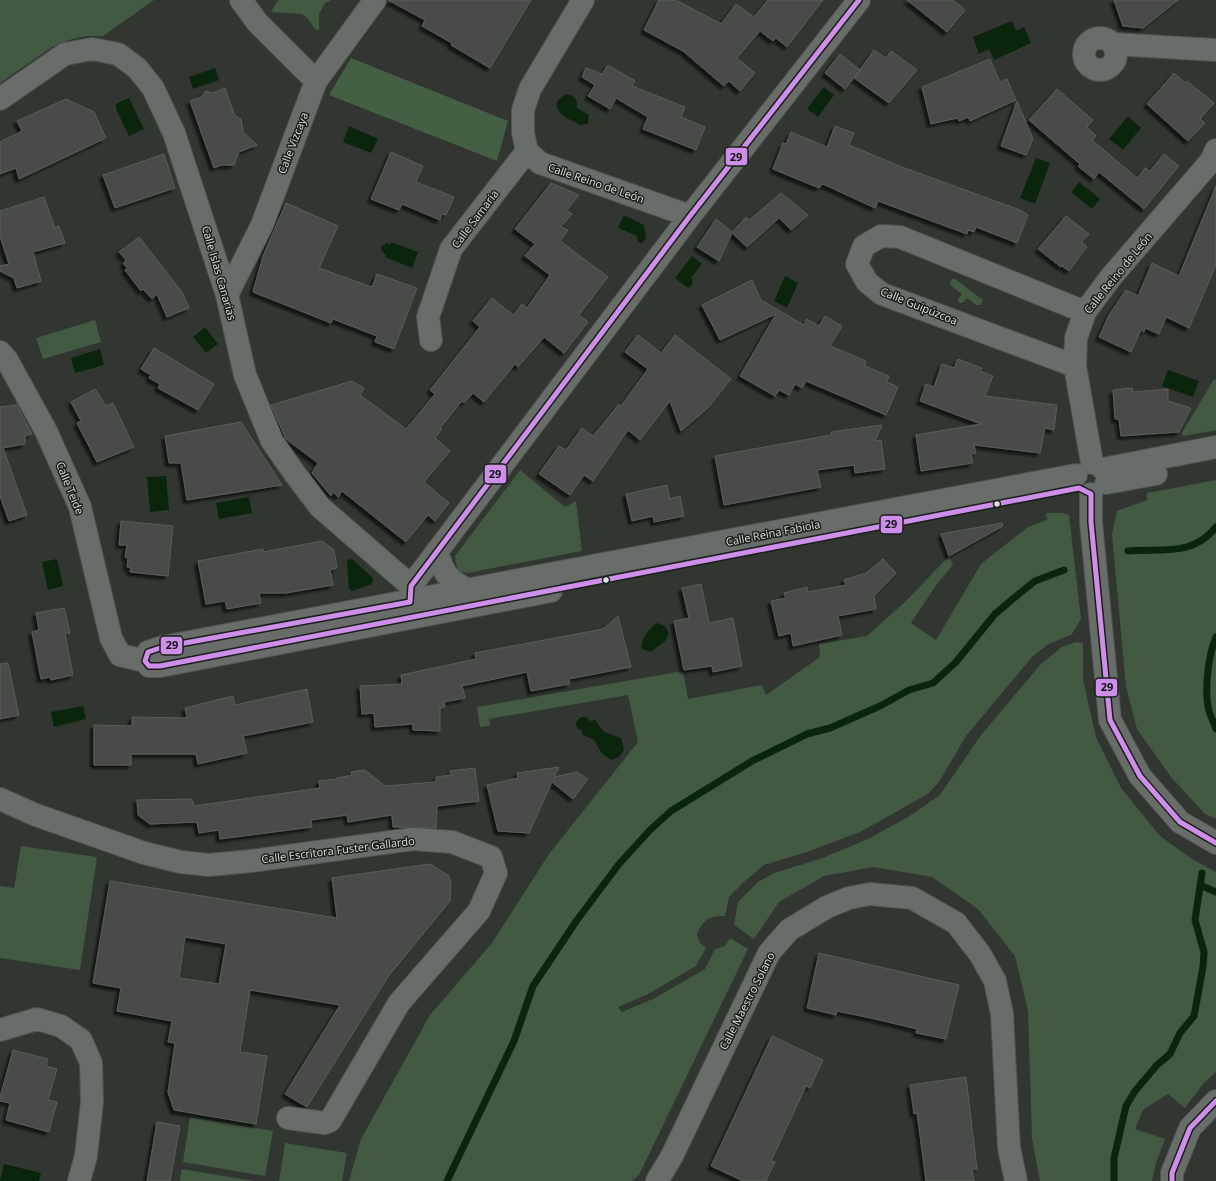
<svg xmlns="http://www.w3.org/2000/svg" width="1216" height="1181" viewBox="0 0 1216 1181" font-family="'Open Sans',sans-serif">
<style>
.green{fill:#425942}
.forest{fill:#445f44}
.water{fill:#0b250c}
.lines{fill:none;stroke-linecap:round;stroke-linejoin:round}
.stream{stroke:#0b250c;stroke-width:7}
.building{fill:#484c48;stroke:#5a5d59;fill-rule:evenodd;filter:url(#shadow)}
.minor-casing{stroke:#505450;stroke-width:24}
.minor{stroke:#696d69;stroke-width:22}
.bus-1-casing{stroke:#1a1e1a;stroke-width:8}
.bus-1{stroke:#ce8fe9;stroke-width:5}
.bus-dot{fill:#dbe0da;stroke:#1a1e1a;stroke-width:1.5}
.labels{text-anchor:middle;stroke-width:3;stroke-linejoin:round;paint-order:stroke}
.street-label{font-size:11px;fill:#dbe0da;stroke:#1a1e1a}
.line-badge{stroke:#1a1e1a;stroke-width:1.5}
.pale-badge-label{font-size:11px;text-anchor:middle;font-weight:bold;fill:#111}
</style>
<defs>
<filter id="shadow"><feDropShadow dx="-3.5" dy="3.5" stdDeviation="1" flood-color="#0009"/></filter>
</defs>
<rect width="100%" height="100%" fill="#313631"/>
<path class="green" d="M0 0H154L103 36H85L69 40 52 47 0 83Z
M278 0H331L325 3 319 14V29L316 30 307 18 302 14 271 12Z
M951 279H955L983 300 981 305H976L967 298 962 303H959L958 299 962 294 950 285Z
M95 320 101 342 43 359 36 338Z
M1214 379 1216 380V430L1183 436 1182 433Z
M520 470 565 507 576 501 582 551 467 573 459 571 456 564 455 556Z
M1216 480V819L1205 814 1171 777 1137 729 1126 687 1112 534 1117 511 1147 500V493Z
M1046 513H1062L1069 515 1081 619 1072 634 1047 645 1032 657 966 736 939 782 928 794 862 831 810 851 764 865 746 880 729 897 725 916C708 916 704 919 697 934L700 943 706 948 696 966 648 994 618 1007 622 1012 655 998 705 969 715 949 725 946 730 938 748 949 639 1175 632 1181H349L361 1139 430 1015 492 943 549 854 638 742 628 695 489 719 490 726 480 727 477 707 683 671 688 699 762 685 766 695 820 657 819 644 867 636 907 600 949 556 953 565 937 584 911 623 936 640 981 564 1028 527 1047 520Z
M1076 642 1083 643V680L1096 737 1121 788 1160 836 1192 859 1216 872V1072L1203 1084 1185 1108 1168 1094 1143 1110 1135 1129 1165 1139 1156 1163 1152 1181H1040L1032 1139 1028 1011 1015 956 978 909 932 877 873 867 824 876 779 902 754 939 734 925 738 902 758 882 774 873 820 859 868 839 908 817 940 795 981 735 1041 664 1062 647Z
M21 846 97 857 80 970 0 958V886L14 888Z
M190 1117 273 1131 265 1176 183 1162Z
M285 1143 347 1153 342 1181H279Z
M182 1169 254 1181H180Z"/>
<path class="forest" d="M351 58 508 121 497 161 329 95Z"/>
<path class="water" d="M1012 21 1016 31 1024 27 1031 43 994 60 989 49 979 54 973 37Z
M215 68 219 80 193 89 189 77Z
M824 87 834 95 818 117 807 109Z
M566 94C574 95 578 99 577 108L589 115 588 124H583L582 126C572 120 554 115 557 101Z
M129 98 144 129 129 136 116 109V104Z
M1128 116 1141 128 1123 150 1109 139Z
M349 126 378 139 371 153 343 142Z
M1036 158 1050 163 1035 204 1020 198Z
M1079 182 1100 199 1092 209 1071 192Z
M624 215 644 225 646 238 642 243 638 242 637 236 618 228Z
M391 242 418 252 412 268 385 257 386 255 381 250V246L387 243 390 245Z
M692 256 702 264 691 278 693 281 692 285 688 288 675 278Z
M785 276 798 283 787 308 774 301Z
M205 327 218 344 206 353 193 337Z
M100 349 104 365 75 373 71 358Z
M1168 370 1199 381 1193 397 1162 386Z
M166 476 169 510 150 512 147 477Z
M249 497 252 513 219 519 216 503Z
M57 559 63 586 48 590 42 562Z
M352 559 373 578 372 584 352 591 349 589 347 564 348 560Z
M657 623 665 626 669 634 665 641 651 652 642 649C639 641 650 627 657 623Z
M83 706 86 719 54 727 51 712Z
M581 717H587L590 721 595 720 604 732 621 738 624 750 619 757 612 760 602 754 594 740 583 735 582 731 577 728 576 722Z
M4 1164 41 1173 39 1181H0Z"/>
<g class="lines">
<path class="stream" d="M1128 551C1161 548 1193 557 1216 527
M1216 637C1208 656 1204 692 1209 711 1211 717 1214 723 1216 729
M1200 885 1216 892
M447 1181 514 1041 533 986 577 920 619 864 650 830 671 811 752 761 807 734 830 728 880 706 909 690 933 683 956 662 995 614 1020 593 1035 581 1064 570
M1114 1181V1158L1126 1106 1135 1091 1157 1065 1170 1054 1180 1033 1194 1016 1203 967 1204 952 1195 920 1202 873"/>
</g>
<path class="building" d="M388 0H531L490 68 451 45 452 43 422 26 425 20Z
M659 0H676L721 24 736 4 754 17 768 0H823L787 47 776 38 773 41 760 31 737 58 755 73 740 91 729 81 724 86 683 51 644 30Z
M907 0H953L965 10 947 32Z
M1114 0H1178L1143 28 1123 26Z
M874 50 886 58 891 51 917 70 889 103 854 78Z
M840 54 860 70 845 89 825 73Z
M990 59 1000 82 1007 79 1016 100 970 121 968 117 959 121 957 118 931 124 922 87Z
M608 65 635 81 632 86 685 107 681 117 705 127 696 150 643 129 648 117 616 98 610 109 588 96 595 85 582 77 586 68 602 74Z
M1174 73 1185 83 1187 81 1214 103 1200 119 1205 123 1188 141 1147 104Z
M225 88 235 116 241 119 243 132 257 145 239 152 234 165H222L214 168 190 101 201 97 206 91 213 93Z
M1057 89 1093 120 1087 127 1096 136 1092 140 1137 178 1145 168 1150 171 1164 154 1179 166 1144 209 1099 172 1094 179 1078 166 1080 164 1029 120Z
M66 99 94 112 106 138 19 179 16 168 0 174V142L22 131 17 121Z
M1017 101 1033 139 1026 155 1001 146Z
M835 126 854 133 849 145 902 167 1020 210 1028 215 1017 243 976 227 974 232 968 230 967 234 878 201 875 208 823 184 819 188 773 169 783 143 786 144 791 132 827 147Z
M391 152 423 166 416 182 454 197 446 215 442 214 440 220 402 204 399 210 371 199Z
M164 154 175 188 115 208 103 175Z
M551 183 579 195 567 210 572 214 561 227 568 230 560 241 608 277 579 315 588 322 564 353 544 337 518 367 515 364 484 402 473 393 464 403 462 401 440 428 442 429 435 438 450 451 424 482 449 503 435 521 428 515 406 542 342 491 338 497 333 492 331 496 312 473 318 463 286 439 271 405 352 381 364 388 360 395 406 429 435 394 430 390 480 327 473 321 492 298 513 315 522 304 527 308 550 275 525 256 535 244 515 229Z
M1216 186V265L1189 328 1166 317 1159 334 1145 328 1144 332 1141 330 1131 352 1099 337 1109 315 1126 290 1138 296 1152 263 1179 276Z
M781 193 808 215 791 230 779 218 747 247 732 233 719 261 697 247 716 219 732 232 746 217 749 220Z
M44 197 55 228 59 226 65 243 33 252 41 281 17 288 14 278 0 271V266L9 264 0 236V211Z
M286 203 338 226 319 268 372 287 377 274 417 288 394 349 375 342 377 336 333 319 331 323 253 292 263 256Z
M1066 216 1089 234 1082 242 1087 247 1069 271 1062 266 1061 267 1038 249Z
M139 237 182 292 189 308 167 317 157 294 152 299 143 289 141 291 125 270 127 268 123 263 126 260 119 252Z
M752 280 761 300 804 325 807 319 819 326 825 316 842 326 830 346 866 361 865 366 889 376 887 382 898 387 886 415 806 381 802 388 795 384 789 395 779 390 775 396 740 376 776 314 720 340 702 305Z
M638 335 661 353 675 335 731 379 708 408 681 431 670 401 640 440 628 430 593 481 584 475 570 495 539 474 559 446 566 450 582 428 593 436 619 404 621 406 648 369 625 352Z
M154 348 214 384 198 410 158 388 160 384 149 378 151 375 141 369Z
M958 359 982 368 980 371 993 376 985 396 1057 405 1054 430 1045 428 1040 453 974 445 976 453 971 454 973 463 921 471 916 435 981 424 920 401 926 384 934 387 942 364 954 368Z
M1132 388 1133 392 1168 389V401L1191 408 1179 432 1121 436 1119 419H1115L1113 390Z
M95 389 106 406 113 403 134 447 97 462 77 423 81 421 71 402Z
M17 405 32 434 25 436V444L3 448 27 515 9 521 0 496V407Z
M241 422 282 485 187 500 181 463H169L165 436Z
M882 425 875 441 881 440 885 469 855 473 854 465 817 470 821 487 724 505 715 456 831 435V432Z
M667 485 670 499 680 496 684 516 654 522 653 516 632 521 626 494Z
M121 521 173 526 168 576 130 572 131 568 127 567 128 558 125 557 127 545H119Z
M1002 523 1003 526 949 556 941 534Z
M322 541 334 550 337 568 330 570 333 585 286 593H259L261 603 227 609 225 601 206 604 198 561 263 549V552Z
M883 559 896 573 874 596 876 609 838 616 842 635 793 646 791 633 779 636 771 601 786 598 784 593 807 587 808 592 846 585 844 580 866 573Z
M701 584 709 623 733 618 742 666 713 672 712 666 684 670 674 621 689 618 682 588Z
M64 608 70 633 65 634 73 675 51 680 50 677 41 679 32 632 39 630 36 613Z
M618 616 631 667 569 679 570 684 531 691 527 672 462 686 465 698 444 702 445 707 440 708V731L413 730V724L375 727 374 713 362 714 360 686 402 684 401 675 476 659 475 653 603 629Z
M8 663 19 715 0 719V664Z
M307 689 313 722 243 736 247 753 198 764 196 754H131V765H94V725L132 726V717L187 718 185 708 233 696 235 705Z
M559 767 554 777 577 772 588 779 573 799 552 782 529 833 498 831 487 785 518 778 517 773Z
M475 768 479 801 437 806 436 828 393 827 392 815 348 822 347 815 311 820 312 827 220 839 219 830 199 833 197 822 150 824 138 815 137 800 192 799 194 806 320 788 319 781 337 779V778L352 775 351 772 365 770 385 786 436 782V777L451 775 450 771Z
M430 864 449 876 451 883 450 901 388 977 307 1107 285 1094 340 1005 250 990 240 1052 267 1056 256 1124 174 1110 168 1092 175 1043 168 1042 172 1021 117 1011 121 988 93 983 110 881 337 918 332 878ZM185 937 226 944 219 984 179 978Z
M819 953 959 985 946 1039 916 1033 917 1029 871 1018 837 1011 836 1015 807 1008Z
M772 1036 823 1060 810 1088 806 1086 786 1129 771 1161 775 1162 766 1181H743L711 1166Z
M13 1050 48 1059 46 1066 57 1069 48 1100 57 1102 49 1132 6 1120 10 1103 0 1101V1097Z
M966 1077 977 1169H972L974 1181H926L917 1113 914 1114 910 1085Z
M157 1122 180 1126 170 1181H147Z"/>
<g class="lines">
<g class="minor-casing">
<path id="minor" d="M241 0 257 22 316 81
M583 0 530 89 523 110V133L527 151 540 163 690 216
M1084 54a16 16 0 1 1 32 0a16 16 0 1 1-32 0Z
M1113 44 1216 50
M0 99 65 54 92 49 118 54 137 68 153 88 174 133 227 295 245 375 272 441 295 474 320 507 411 586
M227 295 262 225 316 81 375 0
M431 340 428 317 451 249 527 151
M0 352 7 360 46 431 80 507 111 638 120 655 145 661
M1075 366 882 294 867 282 857 264 864 246 881 236 900 237 1085 312
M1092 463 1075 366 1076 338 1085 312 1111 277 1211 161 1216 150
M1103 469 1216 447
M1106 483 1156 474
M1091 494V522L1110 720 1140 776 1180 822 1216 843
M437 551C444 576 447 578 469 591
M413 615 410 602 411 586 690 216 859 0
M145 661 148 652 163 647 1076 475
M145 661 149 666H160L551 591
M0 799 36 815 144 853 181 862 209 865 251 861 413 839 452 842 491 857 496 873 479 911 399 1003 330 1121 324 1123 288 1118
M0 1030 37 1019 61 1026 81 1040 91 1063 92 1102 86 1156 79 1181
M657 1181 672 1156 769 953 789 930 827 907 849 898 870 894 912 898 956 923 980 954 995 981 1002 1014 1009 1148 1016 1181
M1172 1181V1173L1190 1128 1216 1101"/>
</g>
<use href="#minor" class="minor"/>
<g class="bus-1-casing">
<path id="bus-1" d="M859 0 690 216 411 586 410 602 163 647 148 652 145 661 149 666H160L1079 488 1091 494V522L1110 720 1140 776 1180 822 1216 843
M1172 1181V1173L1190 1128 1216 1101"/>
</g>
<use href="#bus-1" class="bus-1"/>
</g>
<g class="bus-dot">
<circle cx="997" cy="504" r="3.5"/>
<circle cx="606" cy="580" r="3.5"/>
</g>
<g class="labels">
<g class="street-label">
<text transform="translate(293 143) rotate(-69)" y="4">Calle Vizcaya</text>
<text transform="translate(596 183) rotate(19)" y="4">Calle Reino de León</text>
<text transform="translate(475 219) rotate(-53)" y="4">Calle Samaria</text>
<text transform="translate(219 273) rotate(74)" y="4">Calle Islas Canarias</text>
<text transform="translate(1118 273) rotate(-51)" y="4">Calle Reino de León</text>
<text transform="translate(919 306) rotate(22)" y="4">Calle Guipúzcoa</text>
<text transform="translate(70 488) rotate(68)" y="4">Calle Teide</text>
<text transform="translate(773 533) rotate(-11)" y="4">Calle Reina Fabiola</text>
<text transform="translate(338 850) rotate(-7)" y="4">Calle Escritora Fuster Gallardo</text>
<text transform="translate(747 1001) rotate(-63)" y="4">Calle Maestro Solano</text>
</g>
</g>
<g class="line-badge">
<rect x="725" y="147" width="23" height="19" rx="4" fill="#ce8fe9"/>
<rect x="484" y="464" width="23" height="20" rx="4" fill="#ce8fe9"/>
<rect x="880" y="515" width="23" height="19" rx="4" fill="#ce8fe9"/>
<rect x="160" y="636" width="23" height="19" rx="4" fill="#ce8fe9"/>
<rect x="1095" y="678" width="23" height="19" rx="4" fill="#ce8fe9"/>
</g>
<g class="pale-badge-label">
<text x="736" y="161">29</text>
<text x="495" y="478">29</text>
<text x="891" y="528">29</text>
<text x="172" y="649">29</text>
<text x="1107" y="691">29</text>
</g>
</svg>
